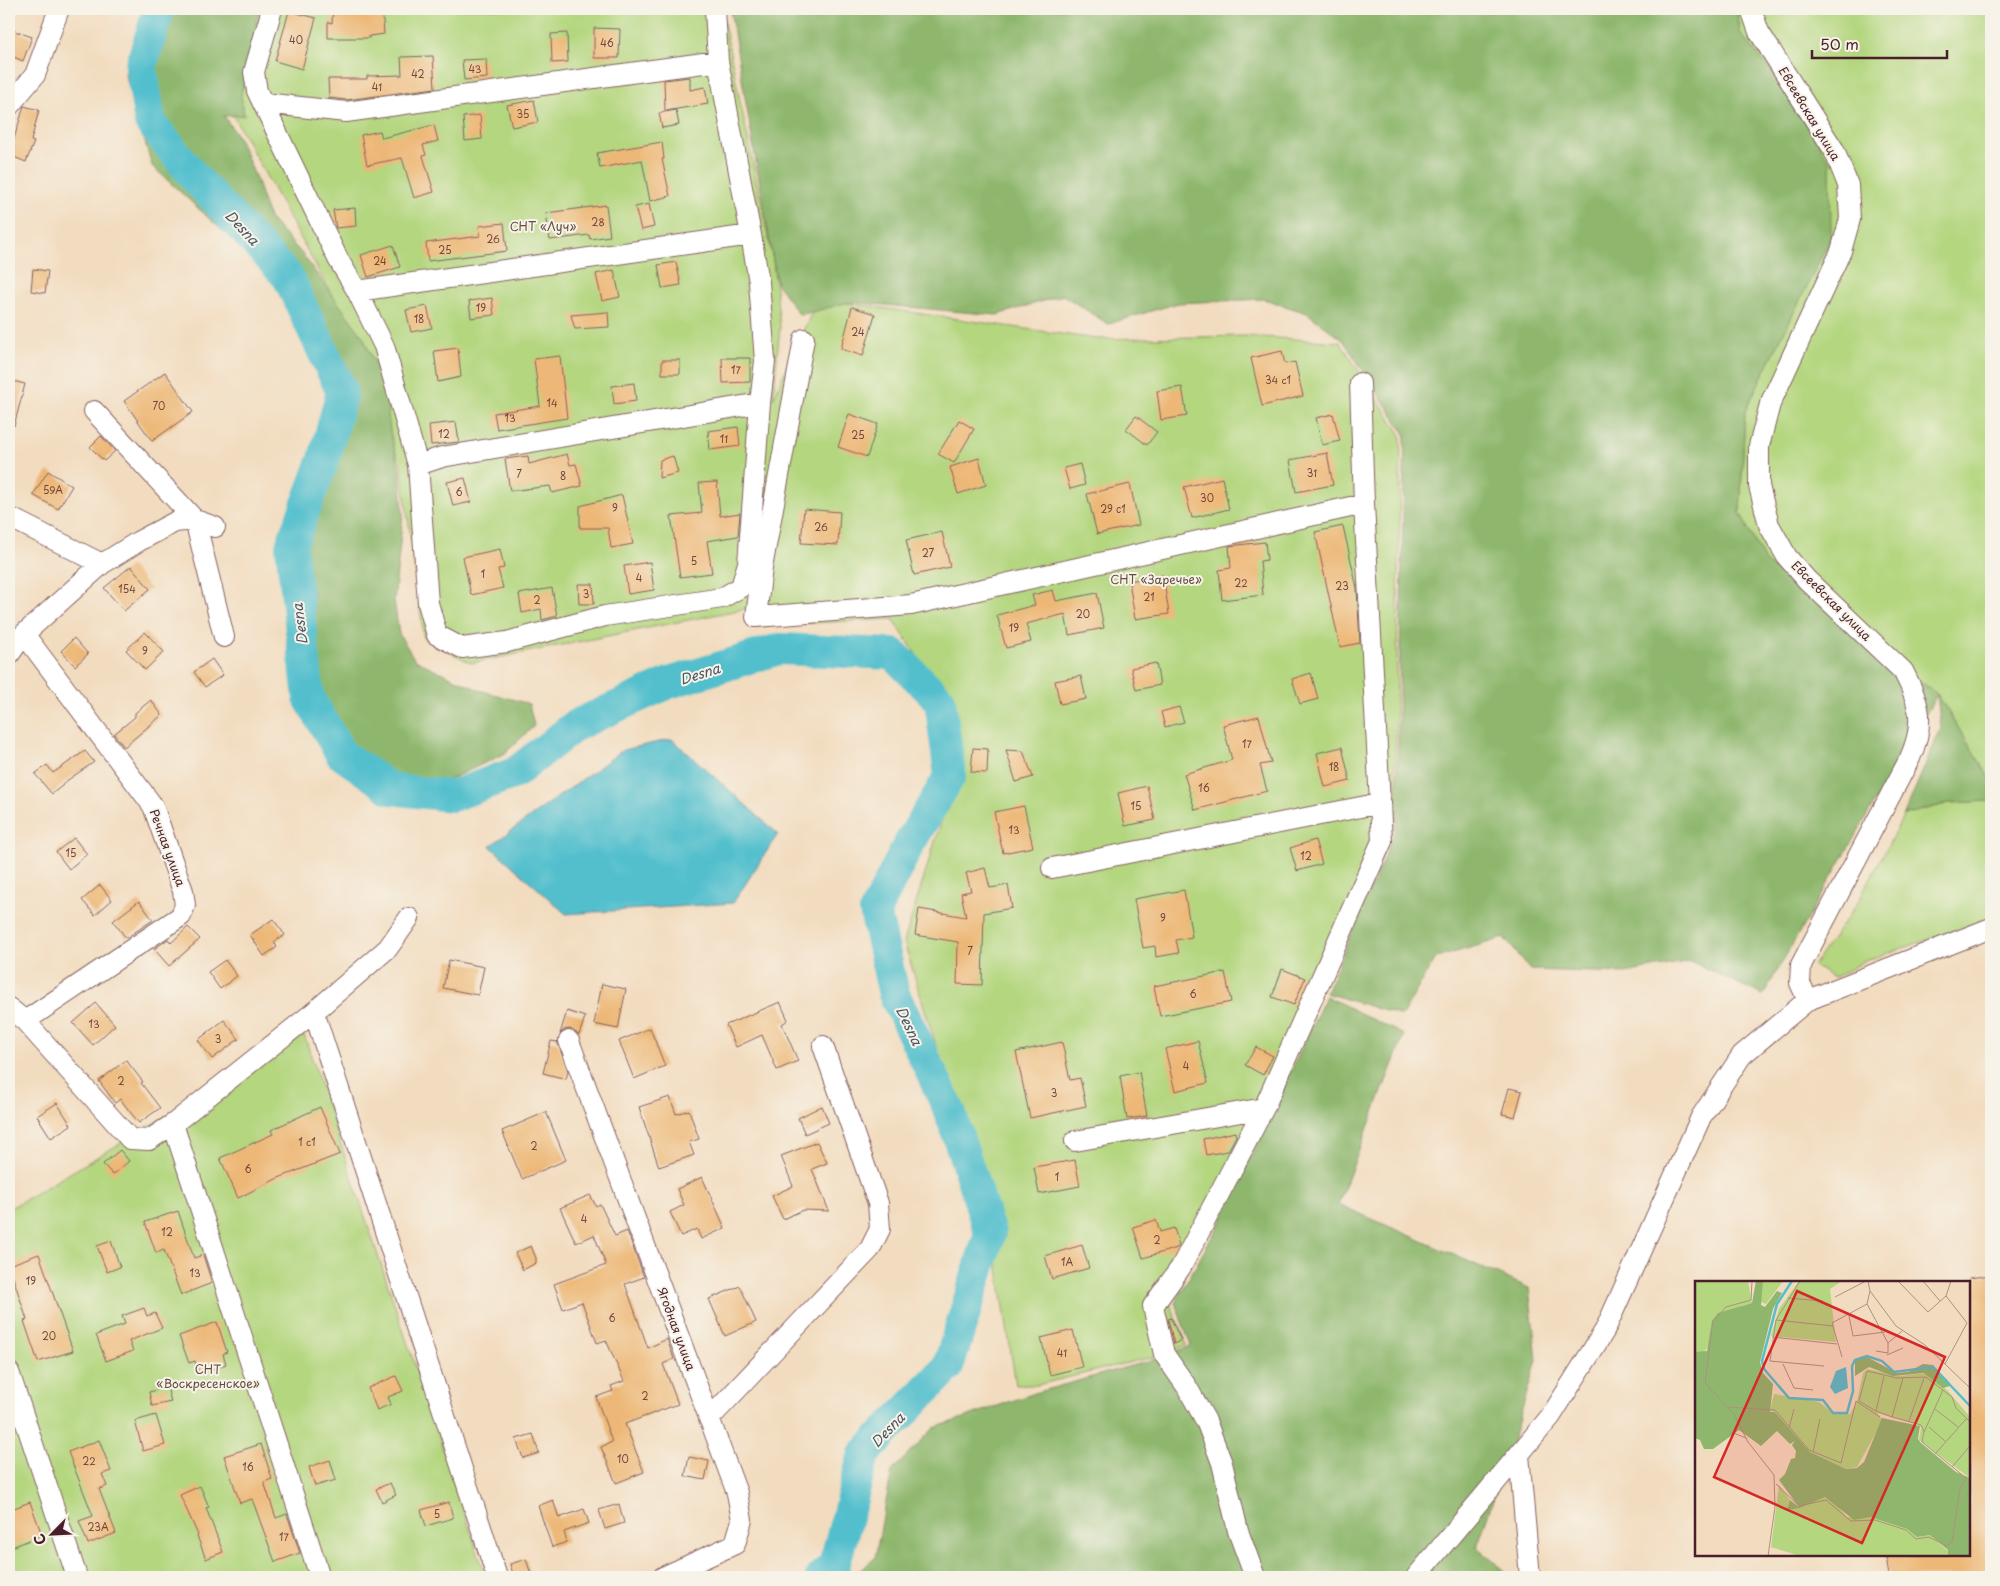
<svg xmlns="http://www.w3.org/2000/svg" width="2000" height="1586" viewBox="0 0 2000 1586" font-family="'Playpen Sans',sans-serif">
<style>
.green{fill:#b3d67e;stroke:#7e7a54}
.forest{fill:#8eb76d;stroke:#6c6b4c}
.water{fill:#53bfcd;stroke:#4e6f7c}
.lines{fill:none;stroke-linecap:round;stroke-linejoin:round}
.river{stroke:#53bfcd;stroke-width:32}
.building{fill:#edb877}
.minor-casing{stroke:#85615f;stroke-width:22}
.minor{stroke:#fff;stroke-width:20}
.labels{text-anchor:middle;stroke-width:4;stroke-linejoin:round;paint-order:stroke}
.number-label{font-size:10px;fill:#73453e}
.street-label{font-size:12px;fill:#4a1f2b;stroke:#f7f3e8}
.park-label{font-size:12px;fill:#644d40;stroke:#f7f3e8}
.water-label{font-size:14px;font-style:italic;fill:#4d5764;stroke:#f7f3e8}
.inset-river{fill:none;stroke:#53bfcd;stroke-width:2.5}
.inset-road{fill:none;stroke:#af9084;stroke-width:1}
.view{fill:#d62828;fill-opacity:0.15;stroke:#d62828;stroke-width:2.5}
.inset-edge{fill:none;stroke:#4a1f2b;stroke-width:2.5}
</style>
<rect width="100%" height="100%" fill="#f7f3e8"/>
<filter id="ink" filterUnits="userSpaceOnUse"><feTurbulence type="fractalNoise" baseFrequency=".02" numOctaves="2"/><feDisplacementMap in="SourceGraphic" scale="10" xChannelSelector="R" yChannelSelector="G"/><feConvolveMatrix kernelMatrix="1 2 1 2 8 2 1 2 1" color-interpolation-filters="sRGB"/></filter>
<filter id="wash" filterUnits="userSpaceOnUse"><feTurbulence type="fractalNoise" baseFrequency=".0096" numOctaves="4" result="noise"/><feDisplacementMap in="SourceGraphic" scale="20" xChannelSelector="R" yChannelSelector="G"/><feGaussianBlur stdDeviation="1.12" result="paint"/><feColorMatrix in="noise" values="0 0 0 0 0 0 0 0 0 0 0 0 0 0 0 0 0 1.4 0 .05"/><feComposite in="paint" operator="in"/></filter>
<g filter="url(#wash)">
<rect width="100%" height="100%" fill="#f2dcbf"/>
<path class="green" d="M242 9H721L773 261 780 327 773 399 798 341 819 299 1096 339 1246 336 1340 342 1401 435 1394 828 1245 1152 1169 1301 1187 1345 1164 1354 1037 1385H1016L991 1224 904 942 955 777 945 699 893 619 752 626 749 608 471 663 424 639 401 466 350 328 218 88Z
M1737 9H1991V780L1937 694 1765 562 1740 513 1745 411 1831 237 1786 89 1740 33Z
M1991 801V918L1865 961 1834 978 1813 966 1858 902 1904 815 1949 803Z
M304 1035 486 1577H9V1209Z"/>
<path class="forest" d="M148 9H259L241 95 244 115 224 116 240 140 255 176 269 218 303 255 363 337 385 387 390 431 400 472 403 514 394 600 399 634 415 660 479 690 529 704 534 726 504 754 448 780 398 782 346 748 312 695 296 640V615L309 609 314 594 304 571 300 533 335 454 336 364 313 315 285 269 224 232 152 166 125 74Z
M730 9H1737L1740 33 1786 89 1830 162 1831 237 1745 411 1740 513 1765 562 1937 694 1991 780V801L1949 803 1904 815 1941 728 1937 695 1763 995 1690 961 1625 973 1531 970 1504 938 1435 958 1402 1016 1326 993 1396 829 1405 434 1343 340 1307 313 1264 299 1178 303 1108 324 1063 295 997 315 850 302 800 315 777 284Z
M1326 996 1404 1035 1338 1204 1529 1288 1537 1360 1509 1452 1477 1547 1511 1577H852L875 1558 892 1471 934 1428 1035 1393 1163 1357 1191 1346 1175 1303 1221 1221Z"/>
<path class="water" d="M672 739 778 834 733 903 566 914 490 846 623 750Z"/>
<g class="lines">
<path class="river" d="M159 9 141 66 150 122 196 179 288 277 342 392 324 459 291 546 309 698 341 754 391 789 452 796 515 773 576 725 669 683 779 649 893 654 940 700 950 776 909 844 875 911 894 994 950 1112 990 1233 948 1367 864 1454 834 1566 821 1577"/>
</g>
<g id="blocks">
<path class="building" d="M333 9H382L384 34 369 36V38H328V22L332 23Z
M289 11 316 18 302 69 275 61Z
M594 28 620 29 619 58H594Z
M9 29 32 37 23 61 9 55Z
M567 33 568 62 552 63 551 34Z
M433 56 435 88 346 100 329 98 328 79H367V76L402 75 401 57Z
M486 59 487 78 464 80 462 60Z
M690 77V90L705 87 708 104 665 111 664 80Z
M534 100 538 122 512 127 507 105Z
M24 106 39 110 31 141 34 142 26 162 9 155Z
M676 110 679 125 662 128 659 113Z
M480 115 482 139 465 141 463 117Z
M434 125 438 141 423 145 426 155 423 156 434 192 414 198 402 158 367 165 361 135 380 131 382 138Z
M662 142 664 159H662L670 196 650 201 642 160 600 168 597 153Z
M649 204 654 227 641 230 635 207Z
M606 205 610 236 590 239 589 235 550 240 546 213Z
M355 208 356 226 336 228 333 210Z
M504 223 507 251 428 261 426 243 480 236 479 226Z
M393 245 400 267 368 277 361 255Z
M676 262 681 285 662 288 658 265Z
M33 269 48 271 45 293 31 291Z
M614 270 620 297 602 301 596 274Z
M492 298 494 315 471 318 469 301Z
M427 306 432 328 411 332 406 310Z
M852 307 875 314 863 356 841 349Z
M608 312 609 327 575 329 571 315Z
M458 348 461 377 438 382 434 351Z
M1282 351 1285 364 1295 362 1303 396 1262 406 1251 358Z
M560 356 567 418 497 429 494 413 540 406 534 359Z
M722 358H750V382L723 383Z
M662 360H680V374H662Z
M165 372 193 412 152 441 124 401Z
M9 380 25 384 14 426 9 425Z
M634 383 636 401 614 404 612 386Z
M1182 387 1187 416 1161 420 1157 391Z
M849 414 878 424 867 457 838 447Z
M1333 414 1340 441 1322 445 1316 418Z
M1136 416 1157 432 1147 445 1126 429Z
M959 420 974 429 954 463 938 454Z
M456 422 459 442 431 445 429 425Z
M738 427 740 446 710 450 708 431Z
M101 436 115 451 104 461 90 447Z
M1327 453 1333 485 1296 492 1290 460Z
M567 454 570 465 576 464 582 486 552 493 550 486 510 491 505 459 528 456 529 464Z
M673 456 678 473 659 478 660 460Z
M979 458 986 485 958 494 950 467Z
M1080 464 1085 485 1070 489 1064 468Z
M48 471 72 486 58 509 33 495Z
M465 478 471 502 453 506 447 482Z
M1222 478 1229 509 1192 518 1184 487Z
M717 482 720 516 740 513 738 536 707 541 712 573 680 577 671 516 702 513 699 483Z
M1130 484 1139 525 1097 534 1087 494Z
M622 495 633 544 611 548 608 528H580V506Z
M804 509 840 512 838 545 801 543Z
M1343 526 1357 588 1360 643 1340 647 1315 532Z
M942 532 950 567 914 575 906 540Z
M1265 542 1267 560 1260 561 1263 595 1222 600 1219 570 1231 568 1229 546Z
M500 549 504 568 498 569 503 588 471 595 463 557Z
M650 562 654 590 628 594 624 566Z
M131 566 150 589 124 611 104 588Z
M1163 575 1169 614 1135 619 1129 581Z
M578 584H593L594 604H579Z
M552 588 557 616 542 620 541 609 522 613 519 594Z
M1053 590 1056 601 1097 593 1104 628 1069 635 1065 614 1026 624 1031 642 1006 648 997 615 1035 605 1032 595Z
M145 632 164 652 145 670 126 650Z
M74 638 88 654 75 666 61 651Z
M212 659 223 675 205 687 194 672Z
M1156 663 1160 685 1136 690 1131 668Z
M1311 673 1318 699 1300 704 1292 679Z
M1081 676 1086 699 1060 704 1055 681Z
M151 700 162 715 124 747 114 734 135 717V713Z
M1179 707 1184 722 1165 727 1161 712Z
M1259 716 1271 763 1260 765 1267 791 1195 810 1184 774 1232 760 1223 725Z
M1342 747 1350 781 1325 787 1317 753Z
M973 748 988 749 987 773 971 772Z
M1006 750 1023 751 1033 777 1016 782Z
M85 751 94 762 62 784 63 785 52 794 35 774 47 765 53 773Z
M1147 786 1155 820 1125 826 1118 793Z
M1024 806 1033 847 1003 853 994 812Z
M74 838 87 854 69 869 56 852Z
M1315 840 1322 864 1297 871 1290 848Z
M985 868 990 888 1008 885 1012 908 984 913 982 985 957 984 958 942 915 935 919 909 966 917 961 893 971 891 966 873Z
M100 885 112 900 95 915 82 900Z
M1184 890 1192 937 1176 940 1179 953 1156 957 1155 946 1143 948 1134 899Z
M139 901 153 920 126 938 113 921Z
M273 919 285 935 274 942 277 947 264 956 250 935Z
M188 927 200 939 169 966 154 949 168 939 171 943Z
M225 960 237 976 220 989 208 972Z
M449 960 484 967 478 995 443 988Z
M1282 969 1305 978 1294 1005 1272 997Z
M1225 972 1231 1002 1160 1016 1154 986Z
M602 984 626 989 618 1029 594 1024Z
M780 1002 788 1020 782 1024 798 1061 777 1070 762 1035 736 1047 726 1025Z
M96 1003 115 1025 93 1045 73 1023Z
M567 1011 585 1017 579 1035 570 1029 564 1030 560 1034Z
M224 1020 239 1039 212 1059 198 1040Z
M650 1028 665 1066 634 1079 619 1041Z
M551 1041 557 1042V1041L568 1071 566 1079 543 1073Z
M1198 1041 1208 1083 1175 1091 1165 1049Z
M1062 1042 1070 1080 1080 1078 1086 1106 1030 1118 1016 1052Z
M1256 1047 1273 1056 1263 1075 1245 1065Z
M126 1060 143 1082 141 1083 160 1108 139 1123 120 1099 115 1103 99 1081Z
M1139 1072 1147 1116 1127 1119 1120 1076Z
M1509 1088 1522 1091 1515 1117 1502 1114Z
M670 1097 676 1114 689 1110 699 1139 689 1142 694 1155 659 1167 639 1107Z
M57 1103 71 1125 51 1138 37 1116Z
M822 1106 829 1123 805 1134 798 1118Z
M320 1107 340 1154 276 1179 238 1198 220 1158 273 1134 271 1130Z
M546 1112 566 1160 522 1179 502 1131Z
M1235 1132 1236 1136 1228 1151 1206 1155 1203 1139Z
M817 1142 827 1163 812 1169 829 1211 803 1210 783 1219 772 1196 793 1186 781 1156Z
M120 1150 129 1161 113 1175 103 1164Z
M1075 1160 1080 1186 1039 1194 1034 1167Z
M702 1177 725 1228 701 1239 697 1229 681 1236 670 1212 684 1205 677 1189Z
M590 1195 596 1206 600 1204 615 1236 627 1231 644 1277 625 1284 648 1348 667 1339 674 1359 663 1364 678 1404 625 1424 644 1472 616 1483 601 1447 612 1442 596 1397 613 1391 611 1386 624 1381 606 1340 597 1343 582 1302 563 1309 554 1284 606 1265 594 1235 576 1243 560 1208Z
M178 1211 194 1258 203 1255 212 1283 181 1295 164 1250 156 1253 145 1222Z
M1156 1220 1160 1232 1174 1228 1179 1245 1177 1248 1143 1258 1133 1227Z
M111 1241 120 1267 107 1272 97 1246Z
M1082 1245 1089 1268 1052 1279 1045 1256Z
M531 1246 536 1258V1263L523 1270 515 1253Z
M39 1254 73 1351 38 1362 24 1321 27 1320 9 1265Z
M1991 1275V1577H1889L1886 1555H1969V1278Z
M740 1286 756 1322 725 1336 709 1299Z
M144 1308 147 1316 155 1313 162 1328 129 1341 133 1351 106 1361 96 1335 125 1324 122 1316Z
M1171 1318 1181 1340 1174 1344 1168 1319Z
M217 1322 227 1352 223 1354 226 1364 199 1374 195 1361 189 1363 179 1336Z
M1073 1330 1082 1367 1050 1375 1041 1338Z
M396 1376 403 1391 388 1397 391 1404 377 1410 368 1388Z
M167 1387 171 1402 152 1406 149 1392Z
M156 1415 165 1445 143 1451 135 1421Z
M533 1434 539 1453 523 1458 516 1439Z
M99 1440 111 1471 102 1474 107 1486 99 1489 116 1533 88 1544 79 1521 93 1516 68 1452Z
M261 1444 272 1479 264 1482 276 1518 287 1514 300 1553 275 1562 252 1499 240 1503 224 1456Z
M689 1457 709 1461 705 1480 685 1476Z
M330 1460 336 1480 315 1486 309 1467Z
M390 1483 396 1495 382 1502 376 1489Z
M200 1486 209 1507 206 1508 223 1552 206 1559 197 1536 198 1535 180 1495Z
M553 1500 559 1518 584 1509 589 1523 564 1532 567 1542 552 1547 538 1506Z
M30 1502 42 1535 12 1547 9 1538V1510Z
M449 1502 453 1518 426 1526 421 1510Z
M619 1504 624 1523 605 1529 599 1510Z
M526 1559 532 1577H514L510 1564Z"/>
</g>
</g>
<g filter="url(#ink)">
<use href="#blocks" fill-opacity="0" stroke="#85615f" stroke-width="1"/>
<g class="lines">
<g class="minor-casing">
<path id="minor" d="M272 9 254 72 257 91 338 259 357 291 384 346 418 465 428 603 437 635 462 648 507 642 605 616 722 598 741 587 748 563 760 403 442 457 418 465
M715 9 718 61 751 235
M1751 9 1759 32 1834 150 1848 185 1850 219 1841 251 1770 404 1759 446V486L1769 525 1787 557 1807 580 1903 671C1921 705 1925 723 1910 758L1801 965 1800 983 1808 1000
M264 103 346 112 718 61
M9 106 35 75 59 9
M357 291 751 235 759 282 765 361 760 403
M804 339 762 568 756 617 911 605 1364 504 1382 841 1264 1108 1181 1267 1153 1306 1164 1354 1187 1387 1206 1421 1222 1463 1238 1531 1255 1577
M1360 383 1364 504
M94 411 195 520 215 527
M9 517 102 564 139 541 175 522 195 520 224 637
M24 634 153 806 183 891 185 905 181 916 25 1021
M9 655 24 634 102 564
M1052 868 1381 803
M9 1008 25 1021 130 1139 149 1140 173 1124 314 1012 388 948 409 918
M314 1012 497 1577
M569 1041 737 1493 742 1520 735 1544 663 1577
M173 1124 320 1577
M1075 1141 1264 1108
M9 1372 77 1577
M709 1419 870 1249 880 1229 878 1203 823 1046
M1519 1455 1530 1577
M1416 1577 1551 1416 1605 1330 1701 1117 1742 1055 1808 1000 1991 928"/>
</g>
<use href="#minor" class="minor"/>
</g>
</g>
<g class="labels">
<g class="number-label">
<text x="296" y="44">40</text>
<text x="607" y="47">46</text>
<text x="475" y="73">43</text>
<text x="418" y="78">42</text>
<text x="377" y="91">41</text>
<text x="523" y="118">35</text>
<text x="598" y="226">28</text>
<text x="493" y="243">26</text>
<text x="445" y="254">25</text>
<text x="380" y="265">24</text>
<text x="481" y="312">19</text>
<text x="419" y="323">18</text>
<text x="858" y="336">24</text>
<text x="736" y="374">17</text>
<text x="1278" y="384">34 с1</text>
<text x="552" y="407">14</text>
<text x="159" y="410">70</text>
<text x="510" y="422">13</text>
<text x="444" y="438">12</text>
<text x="858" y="439">25</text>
<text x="724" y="443">11</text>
<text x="1312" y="477">31</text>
<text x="519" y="478">7</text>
<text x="563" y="480">8</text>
<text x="53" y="494">59А</text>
<text x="459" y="496">6</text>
<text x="1207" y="502">30</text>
<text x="615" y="512">9</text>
<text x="1113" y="513">29 с1</text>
<text x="821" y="531">26</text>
<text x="928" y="557">27</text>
<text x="694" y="565">5</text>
<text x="483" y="578">1</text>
<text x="639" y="582">4</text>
<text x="1241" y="587">22</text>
<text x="1342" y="590">23</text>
<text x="127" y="593">154</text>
<text x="586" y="598">3</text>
<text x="1149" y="601">21</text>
<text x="537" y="604">2</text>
<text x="1083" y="618">20</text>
<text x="1014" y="632">19</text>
<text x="145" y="655">9</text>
<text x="1247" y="748">17</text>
<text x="1334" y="771">18</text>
<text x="1204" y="792">16</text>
<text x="1136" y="810">15</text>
<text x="1014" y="834">13</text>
<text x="71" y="857">15</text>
<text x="1306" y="860">12</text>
<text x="1163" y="922">9</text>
<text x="970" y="955">7</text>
<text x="1193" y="998">6</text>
<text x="94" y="1028">13</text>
<text x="218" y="1043">3</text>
<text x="1186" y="1070">4</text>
<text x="121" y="1085">2</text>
<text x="1054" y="1097">3</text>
<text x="307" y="1146">1 с1</text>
<text x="534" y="1150">2</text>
<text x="248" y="1173">6</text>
<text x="1057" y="1181">1</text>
<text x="584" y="1223">4</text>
<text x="167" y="1236">12</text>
<text x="1157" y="1244">2</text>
<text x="1067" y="1266">1А</text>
<text x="195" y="1277">13</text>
<text x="31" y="1285">19</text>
<text x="612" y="1322">6</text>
<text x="49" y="1340">20</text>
<text x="1062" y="1357">41</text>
<text x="645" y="1400">2</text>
<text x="623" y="1463">10</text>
<text x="89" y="1465">22</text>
<text x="248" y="1471">16</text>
<text x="437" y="1518">5</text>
<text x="98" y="1531">23А</text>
<text x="284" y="1541">17</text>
</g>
<g class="street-label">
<text transform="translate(1809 114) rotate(59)" y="4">Евсеевская улица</text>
<text transform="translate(1831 601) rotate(45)" y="4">Евсеевская улица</text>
<text transform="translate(167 848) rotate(70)" y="4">Речная улица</text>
<text transform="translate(676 1329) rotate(70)" y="4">Ягодная улица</text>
</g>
<g class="park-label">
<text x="543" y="231">СНТ «Луч»</text>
<text x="1156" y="584">СНТ «Заречье»</text>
<text x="208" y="1374">СНТ<tspan x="208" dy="14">«Воскресенское»</tspan></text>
</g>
<g class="water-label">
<text transform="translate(242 228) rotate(47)" y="5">Desna</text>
<text transform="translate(300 624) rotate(-97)" y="5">Desna</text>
<text transform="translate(700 674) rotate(-17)" y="5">Desna</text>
<text transform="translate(909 1026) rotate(65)" y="5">Desna</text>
<text transform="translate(888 1430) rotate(-46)" y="5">Desna</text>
</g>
</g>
<g transform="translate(1695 1281)">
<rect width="275" height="275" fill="#f2dcbf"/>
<path d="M0 0H53L57 22 46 25 8 72 0 71ZM62 0H88L71 23 64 20ZM104 0H147L135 8 141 61 76 55 84 28ZM173 88 205 95 233 92 253 110 275 136V197L224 159 226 146 222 143 182 132 188 139 162 186 151 188 115 171 80 131 75 130 79 113 124 121 138 132 155 133 162 120 168 92ZM84 204 95 219 92 229 105 227 130 216 139 221 152 236H175L212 248 222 256 235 254 255 272 253 275H105L76 266Z" fill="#b3d67e"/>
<path d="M61 0H68L66 24 70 26 82 10 87 12 78 28 65 81 68 92 78 103 75 131H80L115 171 151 188 162 187 169 181 187 137 225 145 223 158 226 162 261 191 275 197V275H253V269L235 254 222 256 212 248 175 236 159 239 130 216 105 227 92 229 95 219 104 226 84 199 90 193 96 178 100 177 101 170 97 164 100 160 95 163 82 150 66 165 44 149 18 168H9L5 159 0 157V71L12 70 17 40 23 32 57 22ZM172 76 202 92 213 91 228 83 238 84 255 102V105L248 107 229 92 198 95 174 86 160 95V80Z" fill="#8eb76d"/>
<path d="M151 86 153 107 140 113 135 106 141 90Z" fill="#53bfcd"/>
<path class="inset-river" d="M97 0 82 23 67 80 69 88 94 117 128 119 138 132H152L158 110 157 85 160 79 172 75 187 80 199 91 238 86 275 125"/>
<path class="inset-road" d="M57 0 56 19 31 26 18 40 10 102 39 133 53 161 79 194 80 226 73 275M105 0 81 39 75 80 129 85M228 0 245 20M256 0 251 15 272 42 250 83 275 107M204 1 233 31 251 15M175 10 201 45 230 64 250 83M140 16 171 0M93 17 128 20M172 23 193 62M154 35 158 55 190 51M81 39 138 45M77 56 142 63M181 70 193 72V62L207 50M192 74 208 67M147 76 137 42 172 23 175 10 173 0M88 83 99 107 118 109M189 95 181 130 164 120 172 90 202 97 231 96 257 116 261 127 275 141M33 126 80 129 114 169 146 182 161 120 185 136M240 128 263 146M181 130 197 136 208 97M197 136 226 144 229 150 227 161 271 197M214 140 229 97M234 146 250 160M94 147 99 128M36 151 51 157M229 151 248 109M118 171 125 138M240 173 272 137M257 186 275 165M81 203 104 225 131 219 156 240 180 239 211 249 221 258 234 256 252 265 257 261 265 208 271 197"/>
<path class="view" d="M102 10 250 76 167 262 19 196Z"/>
<rect width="275" height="275" class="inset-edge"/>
</g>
<rect width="2000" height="1586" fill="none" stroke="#f7f3e8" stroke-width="30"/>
<g transform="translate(52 1534) rotate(246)" stroke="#f7f3e8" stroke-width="4" paint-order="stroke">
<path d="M0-4L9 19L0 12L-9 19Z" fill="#4a1f2b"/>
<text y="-8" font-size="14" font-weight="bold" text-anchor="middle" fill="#4a1f2b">С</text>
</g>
<path d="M1812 50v8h135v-8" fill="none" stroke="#4a1f2b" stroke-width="2.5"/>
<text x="1820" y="50" font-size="15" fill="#4a1f2b" stroke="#f7f3e8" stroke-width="4" paint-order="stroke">50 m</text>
</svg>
